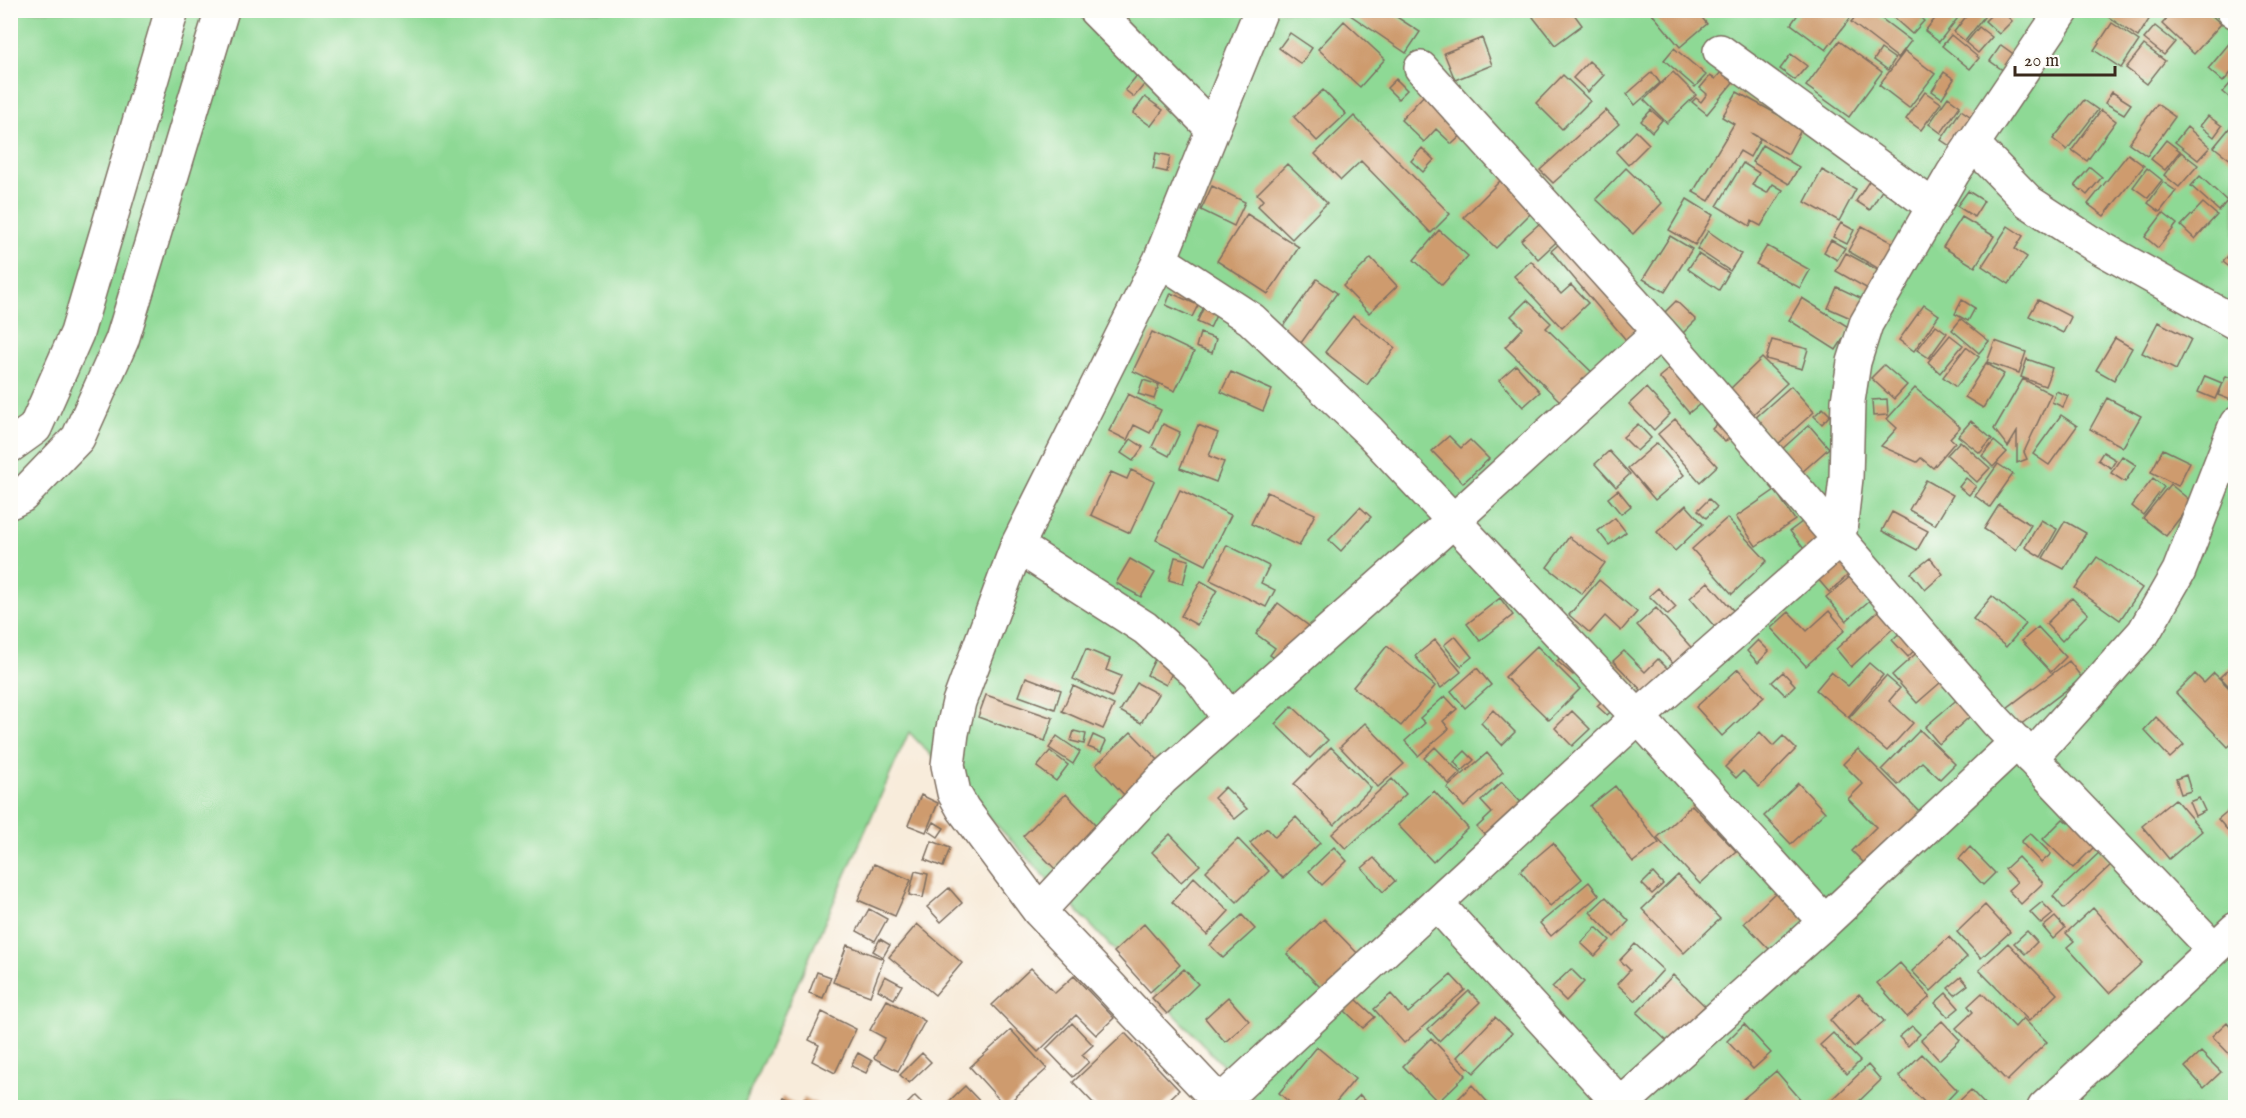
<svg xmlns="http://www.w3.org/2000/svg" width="2246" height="1118" viewBox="0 0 2246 1118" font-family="'IM FELL English',serif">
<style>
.green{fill:#8ed995;stroke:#64825a;stroke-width:1.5}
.building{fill:#ce9b6e}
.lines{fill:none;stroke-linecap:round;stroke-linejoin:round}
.minor-casing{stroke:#7d6e60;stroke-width:36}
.minor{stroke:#fff;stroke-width:33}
</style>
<rect width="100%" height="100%" fill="#fdfcf7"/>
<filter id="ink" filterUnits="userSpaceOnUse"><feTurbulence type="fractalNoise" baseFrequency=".0167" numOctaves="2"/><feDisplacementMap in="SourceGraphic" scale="12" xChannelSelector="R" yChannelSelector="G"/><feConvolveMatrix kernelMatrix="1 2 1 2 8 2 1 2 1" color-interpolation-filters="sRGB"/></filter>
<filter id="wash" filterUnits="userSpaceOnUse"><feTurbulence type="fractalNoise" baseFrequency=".008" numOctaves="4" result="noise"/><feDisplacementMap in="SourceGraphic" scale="24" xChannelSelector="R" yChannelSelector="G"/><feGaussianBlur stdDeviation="1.35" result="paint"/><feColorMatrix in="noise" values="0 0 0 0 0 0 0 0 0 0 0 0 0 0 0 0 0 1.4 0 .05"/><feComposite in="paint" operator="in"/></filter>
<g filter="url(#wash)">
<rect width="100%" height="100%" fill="#f8ecdb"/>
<path class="green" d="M10 11H2235V1107H1262L909 732 743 1107H11Z"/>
<g id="blocks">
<path class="building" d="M1343 10H1386L1420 32 1406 53Z
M1541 10H1571L1582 25 1555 45 1533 17Z
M1649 10H1696L1707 24 1680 47Z
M1801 10H1843L1851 17 1826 50 1791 24Z
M1861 10H1870L1911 41 1898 58 1851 22Z
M1885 10H1912L1924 21 1912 34Z
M1942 10H1964L1939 42 1925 31Z
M1971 10H1976L1984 17 1965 41 1954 32Z
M1984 10H2001L2012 21 1999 34 1985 21 1990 16Z
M2098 10H2155L2138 37Z
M2175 10H2206L2221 24 2194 54 2162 24Z
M1344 21 1385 59 1360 87 1318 49Z
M2112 23 2139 41 2121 68 2094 50Z
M2155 26 2175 42 2164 55 2144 39Z
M1979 27 1992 37 1978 53 1966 43Z
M1290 33 1312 48 1301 64 1279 48Z
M1951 35 1979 58 1970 69 1942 46Z
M1482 38 1492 65 1455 80 1444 53Z
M2232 40 2236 43V67L2223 82 2208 69Z
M1839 41 1882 72 1849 117 1806 86Z
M2001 45 2023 61 2011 76 1990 61Z
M2144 45 2165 61 2147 84 2126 68Z
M1674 48 1706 75 1695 87 1664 60Z
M1881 49 1895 59 1888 70 1874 60Z
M1905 51 1935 74 1909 108 1879 85Z
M1791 54 1807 66 1795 80 1780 69Z
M1589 61 1604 75 1588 92 1573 78Z
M1652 72 1660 83 1635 105 1627 94Z
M1673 72 1696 95 1667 123 1644 100Z
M1721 72 1739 75 1707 114 1692 102 1696 98 1701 102 1707 94 1700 88 1710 76 1715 79Z
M1944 72 1954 79 1942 98 1932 91Z
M1139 73 1148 80 1134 97 1125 90Z
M1563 75 1590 101 1562 129 1536 103Z
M2236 77V103L2223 92Z
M1396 79 1407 90 1398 99 1387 88Z
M1323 90 1346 114 1317 141 1294 117Z
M1737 92 1802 128 1788 154 1751 133 1760 139 1750 157 1740 151 1709 201 1693 192 1734 124 1722 117Z
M1925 92 1941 103 1921 130 1906 119Z
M2112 92 2131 104 2124 114 2105 103Z
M1425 94 1465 132 1452 144 1436 129 1424 142 1401 120Z
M1145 97 1163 110 1151 126 1133 113Z
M1948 97 1960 106 1941 133 1929 124Z
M2084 100 2098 110 2067 150 2053 139Z
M2157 104 2175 117 2147 156 2129 143Z
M1606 110 1619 124 1553 183 1540 170Z
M1651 110 1662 120 1652 132 1641 121Z
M1961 110 1977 121 1956 150 1941 140Z
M2101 110 2116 121 2087 161 2072 150Z
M1354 116 1450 214 1431 233 1361 161 1341 180 1315 154Z
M2208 116 2222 126 2214 137 2200 126Z
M2236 120V164L2214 147Z
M2187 127 2210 147 2198 160 2175 142Z
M1636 131 1649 144 1628 165 1616 152Z
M2166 140 2180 151 2165 170 2151 159Z
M1762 145 1799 167 1789 184 1752 162Z
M1422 148 1434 160 1423 172 1411 161Z
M2181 152 2198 165 2179 187 2164 175Z
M1156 153 1170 156 1167 172 1153 169Z
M2128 154 2144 166 2104 216 2088 204Z
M1743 163 1759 173 1752 185 1767 193 1773 184 1783 190 1761 226 1752 221 1750 226 1717 206Z
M1287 164 1327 203 1292 239 1258 206 1263 200 1257 194Z
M2090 167 2102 177 2087 195 2075 185Z
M1626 168 1662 203 1633 234 1596 199Z
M2147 168 2162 180 2148 198 2133 187Z
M1822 170 1856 189 1839 221 1805 202Z
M1505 176 1537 207 1496 248 1464 217Z
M2200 176 2227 201 2219 211 2191 186Z
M1871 178 1884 187 1870 210 1856 201Z
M2163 182 2176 191 2160 212 2148 203Z
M1212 186 1245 202 1234 226 1201 210Z
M1968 191 1984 201 1974 217 1957 206Z
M1687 199 1713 215 1695 245 1669 230Z
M2203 203 2217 215 2195 239 2181 226Z
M2163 213 2177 224 2158 248 2145 237Z
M1247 214 1299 247 1268 294 1217 261Z
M1549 215 1566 233 1538 259 1521 240Z
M1962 217 1994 236 1975 267 1943 247Z
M1841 223 1854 230 1847 244 1833 237Z
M1862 226 1901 247 1886 273 1848 251Z
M2008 226 2023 236 2015 249 2027 257 2009 284 1982 266Z
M1439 230 1468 256 1442 285 1414 260Z
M1708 231 1741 254 1730 271 1697 249Z
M1670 236 1692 249 1665 292 1643 279Z
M1567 237 1642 326 1626 340 1551 251Z
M1831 240 1845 248 1837 260 1824 252Z
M1767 246 1810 270 1800 288 1756 264Z
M2236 246V272L2223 262Z
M1846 253 1885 274 1875 293 1836 271Z
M1698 254 1729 273 1719 290 1688 269Z
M1371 258 1397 286 1369 313 1343 286Z
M1531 261 1561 294 1571 285 1588 303 1562 328 1514 276Z
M1317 279 1337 293 1301 343 1281 329Z
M1837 287 1871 303 1862 323 1828 308Z
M1171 293 1198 305 1192 317 1166 305Z
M1802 298 1850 328 1836 350 1789 320Z
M1527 300 1551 323 1546 328 1596 376 1566 407 1505 347 1523 328 1511 316Z
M1962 300 1975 308 1968 321 1955 314Z
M2038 300 2071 317 2063 333 2029 316Z
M1676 301 1696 320 1682 334 1662 315Z
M1924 305 1939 315 1914 351 1899 340Z
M1204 307 1217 313 1210 328 1197 322Z
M1353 316 1395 348 1367 385 1325 352Z
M1961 319 1989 341 1979 353 1952 330Z
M2158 322 2191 339 2176 370 2142 353Z
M1936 325 1947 333 1929 358 1917 350Z
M1152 332 1194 352 1175 391 1133 371Z
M1200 333 1216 339 1212 353 1196 347Z
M1950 335 1963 345 1940 373 1928 362Z
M2115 338 2132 348 2114 380 2096 370Z
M1772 340 1808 349 1802 369 1766 359Z
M1995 341 2026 352 2019 373 1987 362Z
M1966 347 1979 357 1956 387 1943 377Z
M1762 358 1787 383 1750 417 1727 392Z
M2027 359 2052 368 2045 386 2021 377Z
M1676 363 1706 399 1689 413 1659 377Z
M1986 363 2004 374 1983 408 1965 397Z
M1516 365 1540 392 1523 407 1499 380Z
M1884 365 1907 385 1894 399 1871 378Z
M1231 372 1272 390 1263 411 1221 392Z
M2205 376 2222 383 2215 399 2198 392Z
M2226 376 2236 380V402L2218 395Z
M2023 379 2051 394 2024 452 2027 459 2017 463V432L2008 447 1994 429Z
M1143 380 1159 385 1154 399 1138 394Z
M1791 386 1814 412 1777 445 1754 419Z
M1646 388 1670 414 1654 430 1629 404Z
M1915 388 1960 427 1950 438 1955 442 1933 468 1921 458 1917 462 1881 446 1897 428 1887 419Z
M2056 391 2068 396 2063 407 2052 402Z
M1128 394 1161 410 1150 433 1134 425 1127 440 1109 431Z
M2107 398 2141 416 2123 447 2090 429Z
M1887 399 1888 415 1873 416 1872 400Z
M1823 408 1830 415 1822 424 1814 416Z
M2061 415 2077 426 2049 465 2033 454Z
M1723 418 1736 431 1725 442 1712 429Z
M1675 419 1717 466 1700 482 1658 434Z
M1971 421 1992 439 1980 453 1958 436Z
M1163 424 1180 432 1169 456 1152 447Z
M1638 424 1651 438 1637 451 1623 437Z
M1198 425 1218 433 1209 456 1224 462 1216 482 1180 468Z
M1809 425 1829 448 1801 473 1781 450Z
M1449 436 1461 448 1470 440 1489 459 1463 483 1432 451Z
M1131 439 1143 447 1133 461 1121 453Z
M1960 441 1990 468 1977 482 1947 455Z
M1994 441 2007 452 1993 467 1982 456Z
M1657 443 1684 475 1655 500 1628 468Z
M2163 449 2190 462 2178 486 2151 472Z
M1609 451 1630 474 1616 487 1595 464Z
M2103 452 2116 460 2111 468 2098 460Z
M2122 456 2136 465 2125 482 2111 473Z
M1998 464 2013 474 1990 507 1975 496Z
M1131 470 1154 481 1130 533 1091 515 1111 472 1127 479Z
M1966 478 1976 486 1969 495 1959 487Z
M2153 478 2164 487 2143 515 2132 506Z
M1926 480 1953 495 1935 525 1909 510Z
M2170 484 2192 502 2166 536 2143 518Z
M1180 490 1231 515 1206 565 1156 540Z
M1618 490 1631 506 1621 514 1608 498Z
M1775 490 1795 520 1756 546 1736 517Z
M1267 492 1315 514 1299 546 1251 524Z
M1709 499 1717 507 1706 518 1698 510Z
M1686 505 1703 524 1675 551 1657 532Z
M1999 505 2031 525 2016 550 1984 529Z
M1360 507 1371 517 1341 551 1329 540Z
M1892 512 1928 531 1917 550 1882 531Z
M1615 518 1626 532 1609 545 1598 531Z
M1727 518 1767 561 1732 594 1692 549Z
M1806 519 1823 541 1807 553 1790 531Z
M2041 520 2057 529 2041 557 2025 547Z
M2065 521 2086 533 2064 569 2043 558Z
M1569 537 1605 563 1582 594 1547 567Z
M1227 545 1269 566 1261 583 1275 590 1266 607 1210 580Z
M1843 555 1855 569 1829 592 1817 578Z
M1175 557 1189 560 1183 584 1169 580Z
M2097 557 2142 588 2120 620 2075 588Z
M1930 558 1943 574 1925 590 1911 573Z
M1130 559 1155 573 1141 597 1116 583Z
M1858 570 1878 593 1846 621 1826 597Z
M1599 580 1637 612 1621 631 1605 616 1590 633 1569 615Z
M1201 581 1217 590 1197 625 1181 616Z
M1708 582 1739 617 1720 633 1690 598Z
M1658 588 1676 607 1668 615 1649 596Z
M1992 596 2026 624 2006 647 1973 619Z
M1500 598 1513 615 1480 641 1467 624Z
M2072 598 2088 614 2062 641 2046 624Z
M1278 603 1313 629 1286 666 1270 655 1275 648 1256 634Z
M1885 605 1900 622 1851 667 1836 649Z
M1656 608 1697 654 1679 670 1637 625Z
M1829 611 1845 630 1806 666 1771 628 1789 612 1807 631Z
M1906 627 1921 643 1908 657 1892 640Z
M2038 627 2066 657 2051 672 2022 641Z
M1455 636 1472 657 1461 666 1444 645Z
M1435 640 1461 672 1441 688 1415 656Z
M1758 640 1769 651 1758 663 1747 651Z
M1387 646 1435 686 1401 726 1353 687Z
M1537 646 1580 689 1549 720 1505 677Z
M1923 647 1948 676 1917 703 1892 675Z
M1086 649 1110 659 1106 670 1121 676 1112 697 1073 679Z
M1568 649 1584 664 1573 675 1557 661Z
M1624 651 1645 672 1658 659 1673 674 1649 698 1613 661Z
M1157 655 1176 665 1166 685 1147 675Z
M2069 661 2082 678 2020 725 2007 708Z
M1869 663 1883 675 1848 717 1816 690 1831 672 1848 686Z
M2233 665 2236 668V693L2220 677Z
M1477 668 1491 685 1465 708 1451 691Z
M1738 669 1764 697 1722 736 1696 707Z
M1783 672 1795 685 1785 695 1772 682Z
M2214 673 2236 695V715L2231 719 2236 723V740L2228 747 2176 693 2195 674 2204 683Z
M1886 676 1900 688 1889 701 1913 723 1887 751 1849 718Z
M1026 677 1061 690 1055 709 1019 696Z
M1137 683 1158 694 1141 723 1120 711Z
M1073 686 1114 705 1103 729 1062 711Z
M1610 693 1620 703 1607 715 1597 706Z
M986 695 1053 718 1045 741 978 717Z
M1445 696 1457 709 1443 721 1449 729 1418 756 1405 741 1425 723 1420 718Z
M1961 696 1975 712 1939 744 1925 727Z
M1292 706 1328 740 1310 758 1275 724Z
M1493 710 1515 732 1502 745 1481 723Z
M1572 711 1590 729 1572 746 1555 728Z
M2156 717 2184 745 2170 758 2144 730Z
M1365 723 1404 764 1378 787 1340 747Z
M1920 730 1955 764 1940 779 1922 762 1898 785 1882 769Z
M1074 731 1086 734 1084 744 1071 741Z
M1131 732 1162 764 1127 798 1096 765Z
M1760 732 1773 746 1783 736 1796 749 1759 787 1743 771 1736 778 1725 767Z
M1093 735 1106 741 1101 752 1088 747Z
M1057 736 1080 752 1073 764 1049 748Z
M1331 747 1371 788 1334 825 1294 784Z
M1435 747 1460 773 1449 784 1424 758Z
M1858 749 1923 815 1869 868 1852 851 1876 827 1848 799 1863 784 1843 764Z
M1050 751 1068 765 1056 781 1037 767Z
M1465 751 1474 760 1462 771 1454 762Z
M1487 753 1503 772 1464 807 1447 788Z
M2186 775 2191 791 2181 794 2176 779Z
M1392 779 1406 794 1346 849 1332 834Z
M1502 782 1528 810 1492 843 1477 827 1492 813 1481 801Z
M1798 783 1825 812 1791 844 1764 816Z
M1615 786 1659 843 1633 862 1590 806Z
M1225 787 1247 809 1235 819 1214 798Z
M1434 791 1468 828 1433 862 1398 825Z
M1066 794 1098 827 1055 869 1023 836Z
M921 795 938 803 926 832 908 825Z
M2199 798 2205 811 2195 816 2189 802Z
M2175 799 2202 831 2169 859 2142 826Z
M2236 804V840L2218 819Z
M1692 805 1736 851 1700 884 1657 838Z
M2076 815 2102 839 2073 868 2043 839 2063 819 2068 823Z
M1296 817 1320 843 1283 878 1250 843 1267 828 1275 837Z
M934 822 944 828 938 837 929 831Z
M2030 833 2051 854 2041 863 2021 842Z
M1170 834 1200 865 1181 882 1152 852Z
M1238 839 1269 871 1237 902 1206 871Z
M932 841 950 848 943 867 925 860Z
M1553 843 1582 879 1550 906 1520 871Z
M1334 847 1347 861 1322 885 1309 871Z
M1970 847 1995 873 1983 885 1959 859Z
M2101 851 2112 864 2064 909 2053 896Z
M2018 857 2043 883 2021 904 2008 890 2017 882 2005 869Z
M1374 858 1395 881 1383 892 1362 868Z
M874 864 911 880 895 916 858 900Z
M915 871 928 874 923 898 909 895Z
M1653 873 1663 884 1652 894 1642 884Z
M1678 875 1720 919 1684 953 1642 909Z
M1194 877 1229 911 1207 935 1172 902Z
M1589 882 1599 895 1551 936 1540 923Z
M949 888 962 903 941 922 927 907Z
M1778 890 1805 919 1771 951 1744 923Z
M1606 897 1629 921 1614 937 1590 912Z
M2042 902 2053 914 2041 924 2030 912Z
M1985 905 2010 932 1981 958 1957 932Z
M2093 908 2142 963 2109 993 2067 947 2074 941 2066 933Z
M869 909 887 919 875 941 857 931Z
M1242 915 1255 929 1223 958 1210 945Z
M2055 917 2065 928 2053 939 2043 927Z
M1324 919 1362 958 1326 993 1287 954Z
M917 924 962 963 935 995 889 957Z
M1144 924 1180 965 1150 992 1114 952Z
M1596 927 1610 940 1595 956 1581 943Z
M2027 931 2037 942 2025 954 2014 943Z
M1949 937 1967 957 1931 991 1912 971Z
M880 939 890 945 883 957 873 951Z
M2008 943 2057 994 2029 1021 1979 970Z
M1635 944 1663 970 1635 1001 1617 984 1630 970 1620 960Z
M847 945 884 959 870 996 833 982Z
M1900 963 1930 997 1907 1017 1877 983Z
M1031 968 1055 993 1074 976 1114 1018 1096 1035 1076 1015 1038 1052 992 1005Z
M1184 969 1198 984 1167 1014 1152 998Z
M1571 969 1584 982 1566 1001 1552 987Z
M817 972 831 977 823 998 809 993Z
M1451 975 1465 990 1404 1043 1374 1009 1391 994 1408 1013Z
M1673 975 1705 1006 1669 1043 1637 1013Z
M885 976 902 985 894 999 878 990Z
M1961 977 1968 985 1955 995 1948 988Z
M1469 991 1480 1002 1439 1041 1428 1029Z
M1946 993 1959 1008 1948 1017 1935 1003Z
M1982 993 2015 1027 2023 1018 2047 1042 2007 1081 1956 1028 1973 1012 1968 1006Z
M1859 994 1884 1021 1854 1047 1830 1020Z
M1228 997 1249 1021 1225 1042 1205 1018Z
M1356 999 1375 1017 1363 1028 1345 1011Z
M887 1000 925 1021 898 1071 874 1058 885 1038 870 1030Z
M822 1012 856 1029 835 1073 812 1061 819 1045 809 1040Z
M1495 1017 1512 1033 1474 1073 1457 1057Z
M1942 1021 1960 1040 1939 1060 1921 1040Z
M2227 1022 2232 1028 2236 1024V1061L2212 1036Z
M1072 1023 1093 1045 1082 1055 1089 1062 1073 1077 1046 1049Z
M1744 1024 1771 1053 1753 1069 1727 1041Z
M1912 1026 1920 1034 1908 1046 1899 1037Z
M1011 1030 1047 1069 1005 1106 970 1067Z
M1125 1033 1179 1090 1160 1108H1098L1073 1082Z
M1833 1033 1860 1061 1847 1074 1820 1045Z
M1431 1038 1466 1075 1438 1102 1403 1066Z
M1317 1047 1355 1079 1331 1108H1296L1279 1093Z
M2201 1052 2221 1072 2204 1088 2185 1067Z
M858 1053 872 1061 866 1073 851 1066Z
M922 1053 931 1062 909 1083 900 1075Z
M1922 1054 1957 1090 1940 1108H1930L1899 1076Z
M1868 1065 1881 1080 1852 1108H1824Z
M1776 1071 1808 1108H1751L1743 1099Z
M1472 1085 1493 1108H1449Z
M965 1086 986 1108H942Z
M1971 1090 1988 1108H1958L1955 1105Z
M1360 1095 1372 1108H1347Z
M915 1096 927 1108H903Z
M782 1097 800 1106 804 1098 820 1105 819 1108H777Z"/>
</g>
</g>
<g filter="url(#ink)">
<use href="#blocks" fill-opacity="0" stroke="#7d6e60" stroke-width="1.5"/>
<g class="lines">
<g class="minor-casing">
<path id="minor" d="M1095 10 1213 129
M2233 10 2236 12
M1720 51 1934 207
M1421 68 1660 332 1996 721 2214 949
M1972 143 2029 202 2090 242 2236 323
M1160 260 1251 319 1369 431 1638 717 1825 922
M10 446 35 428 77 333 172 10
M10 502 22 496 78 438 122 340 222 10
M1017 546 1145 628 1197 674 1229 718
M2031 758 2144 632 2179 571 2236 424
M1436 903 1620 1104
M1039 911 1162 779 1453 521 1660 332
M1214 1108 1638 717 1839 540 1846 478 1848 401 1854 362 1866 324 1953 173 2063 10
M1225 1108 1039 911 963 809 954 793 948 765 952 733 959 702 1017 546 1160 260 1261 10
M1617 1108 1825 922 2017 742
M2044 1108 2236 929"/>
</g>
<use href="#minor" class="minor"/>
</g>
</g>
<rect width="2246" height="1118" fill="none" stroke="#fdfcf7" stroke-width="36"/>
<path d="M2015 66v9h100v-9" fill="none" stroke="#3b2a1e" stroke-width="3"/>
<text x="2024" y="66" font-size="18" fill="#3b2a1e" stroke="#fdfcf7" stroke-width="4.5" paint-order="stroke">20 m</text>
</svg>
